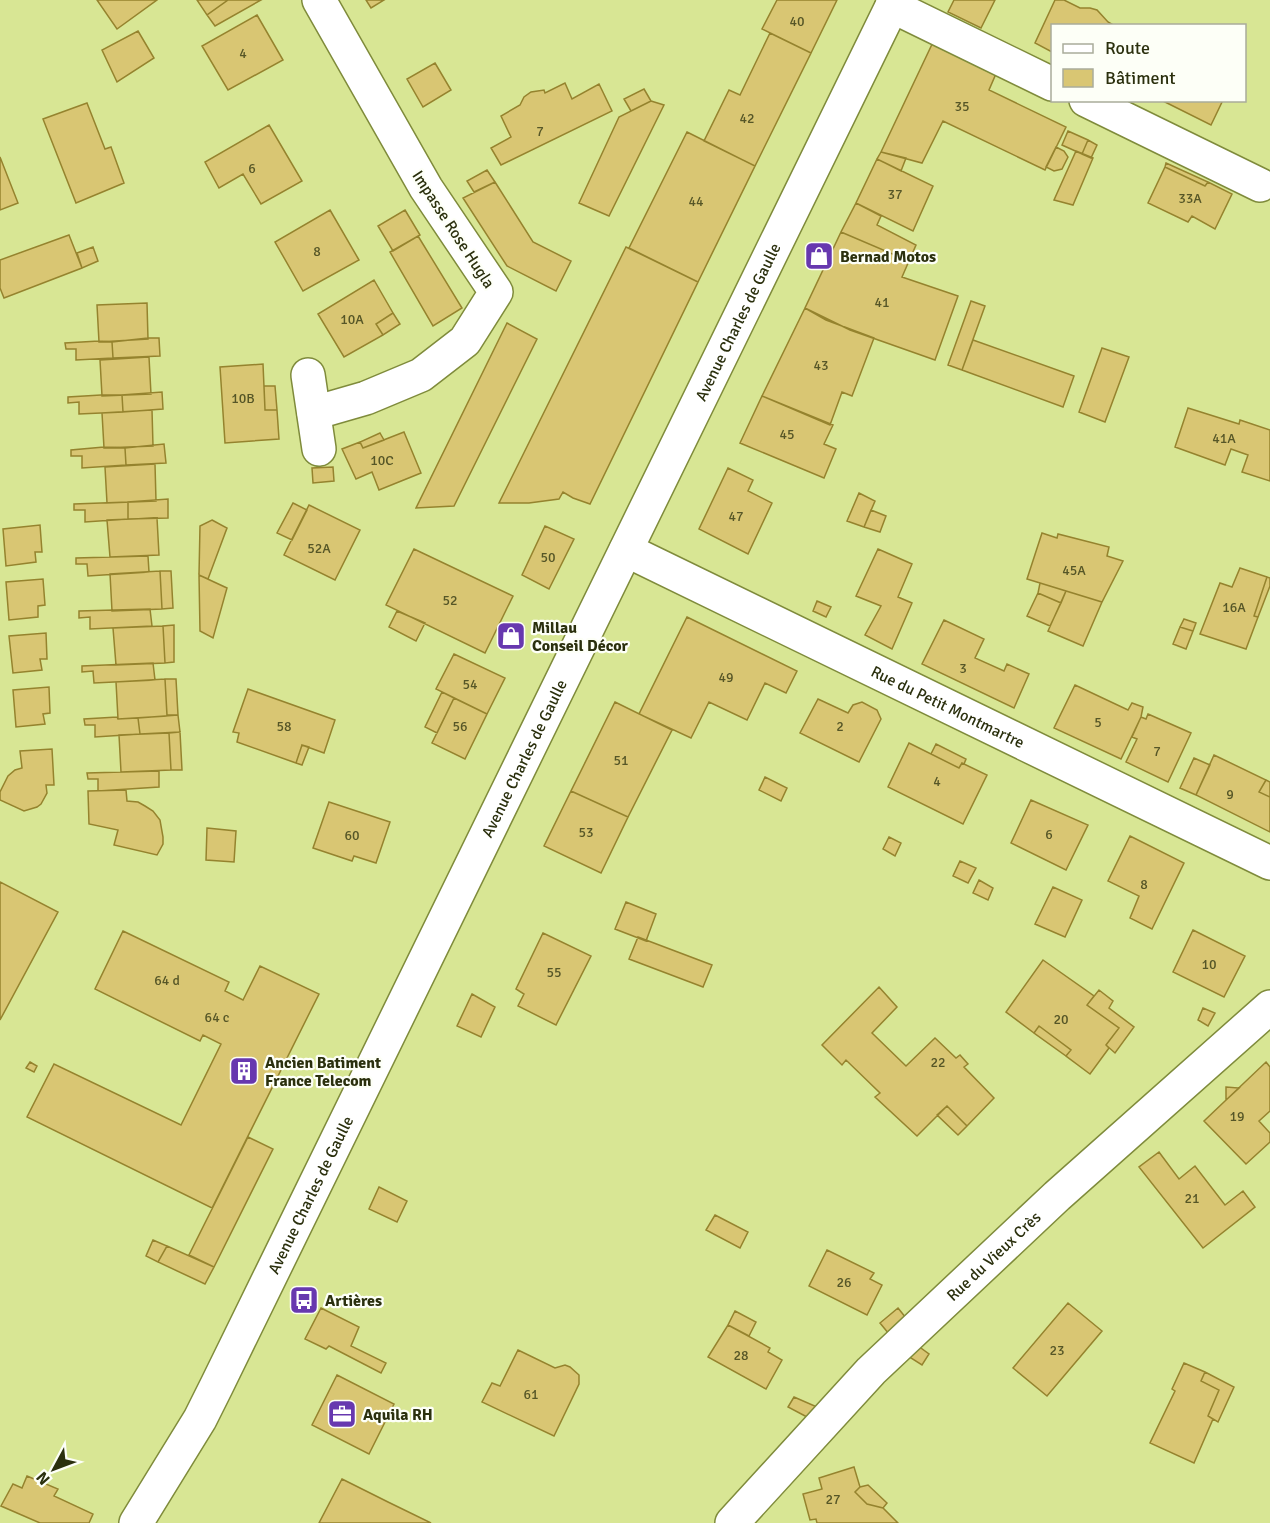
<svg xmlns="http://www.w3.org/2000/svg" width="1270" height="1523" viewBox="0 0 1270 1523" font-family="Signika,sans-serif">
<style>
.building{fill:#d9c673;stroke:#95832e;stroke-width:1.5}
.lines{fill:none;stroke-linecap:round;stroke-linejoin:round}
.street-casing{stroke:#7f8b3b;stroke-width:36}
.secondary-casing{stroke:#7f8b3b;stroke-width:36}
.street{stroke:#fff;stroke-width:33}
.secondary{stroke:#fff;stroke-width:33}
.labels{text-anchor:middle;stroke-width:4.5;stroke-linejoin:round;paint-order:stroke}
.number-label{font-size:14px;fill:#565627}
.street-label{font-size:16px;fill:#2b300e;stroke:#fdfff7}
.poi-label{font-size:16px;font-weight:bold;fill:#2b300e;stroke:#fdfff7;text-anchor:start}
</style>
<rect width="100%" height="100%" fill="#d8e694"/>
<path class="building" d="M97 0H157L117 29Z
M197 0H228L207 15Z
M228 0H261L215 26 207 15Z
M366 0H384L371 8Z
M777 0H837L811 53 762 29Z
M954 0H995L981 28 948 12Z
M1055 0H1064L1080 8H1090L1097 10 1108 22 1115 26H1052V52L1035 43Z
M257 15 283 60 228 90 202 46Z
M138 31 154 58 117 82 102 50Z
M770 33 811 53 755 166 704 141 729 90 740 95Z
M935 38 998 69 989 90 1066 127 1045 170 943 121 922 163 881 152Z
M435 63 451 90 423 107 407 79Z
M565 83 572 99 599 84 612 111 501 165 491 148 511 137 501 116 520 105 524 97 531 92 544 90 545 93Z
M644 89 651 101 631 111 624 99Z
M1161 100H1223L1211 125Z
M651 101 664 105 609 216 579 203 619 117Z
M87 103 105 149 111 147 124 183 76 203 43 119Z
M269 125 302 181 261 204 243 174 219 188 205 162Z
M1068 131 1088 140 1082 154 1062 145Z
M687 132 755 166 698 282 629 248Z
M1088 140 1097 145 1091 158 1082 154Z
M1056 147 1064 151 1068 157 1062 169 1054 171 1046 167Z
M1076 151 1093 158 1073 205 1054 200Z
M881 152 906 158 901 171 877 159Z
M0 157 18 203 0 210Z
M877 159 933 186 913 231 856 203Z
M1166 163 1208 182 1205 186 1165 167Z
M1165 167 1205 186 1208 182 1232 194 1215 229 1192 216 1188 222 1148 203Z
M487 170 495 182 474 192 467 181Z
M495 182 533 242 571 261 556 291 507 266 463 198Z
M856 203 881 216 877 225 916 245 909 261 841 232Z
M330 210 359 260 303 291 275 242Z
M405 210 420 235 393 251 378 226Z
M841 232 909 261 902 277 958 296 935 360 850 330 805 308Z
M69 235 82 268 4 298 0 288V260Z
M418 236 462 308 433 326 390 252Z
M93 247 98 261 82 268 77 253Z
M626 247 698 282 590 504 573 498 563 492 559 499 529 503H499Z
M374 280 393 313 376 324 383 335 344 357 318 314Z
M971 301 985 306 962 370 948 365Z
M147 303 148 339 99 342 97 305Z
M805 308 826 320 874 338 852 396 842 392 830 425 762 396Z
M393 313 400 324 383 335 376 324Z
M507 323 537 339 454 506 416 508Z
M148 338H159L160 356 113 358 112 342Z
M973 340 1074 376 1063 407 962 370Z
M99 341 112 342 113 358 76 360V349H66L65 343Z
M1102 348 1129 357 1105 422 1079 412Z
M149 357 151 394 102 396 100 360Z
M263 364 265 410H277L279 439 225 443 220 367Z
M264 386H275L277 410H265Z
M162 392 163 409 123 412 122 395Z
M101 395H122L123 412 79 414V402L68 403V397Z
M762 396 833 425 824 444 836 449 824 478 740 443Z
M1188 408 1239 424 1240 420 1270 430V481L1242 472 1248 455 1231 449 1225 465 1175 447Z
M152 410 153 446 104 448 102 413Z
M404 432 421 473 379 490 372 472 356 479 342 449 360 442 363 448Z
M380 433 384 440 363 448 360 442Z
M164 444 166 463 126 465 125 448Z
M104 447 125 448 126 465 82 468V456H71V450Z
M155 464 156 501 107 503 105 467Z
M333 467 334 481 313 483 312 468Z
M728 468 753 480 748 491 772 503 748 554 699 529Z
M859 493 875 501 864 527 847 521Z
M168 499V518L128 519V502Z
M128 502V519L85 522V510H74V504Z
M293 503 307 510 292 540 277 533Z
M309 505 360 530 335 580 284 555Z
M871 510 886 516 880 532 864 527Z
M157 518 159 555 110 557 107 520Z
M212 520 227 528 208 579 199 575 200 526Z
M40 525 42 552H35L36 562 6 566 3 529Z
M545 526 574 539 549 589 522 575Z
M1042 533 1057 538 1058 534 1109 547 1107 556 1123 561 1102 602 1027 579Z
M414 549 513 596 485 653 386 605Z
M878 549 912 564 898 597 912 603 892 649 865 635 881 606 856 596Z
M148 556 149 572 88 576 87 564H76V558Z
M1240 568 1267 577 1254 616 1258 617 1246 649 1200 634 1220 583 1232 587Z
M160 571 162 609 112 611 110 574Z
M160 571H171L173 608 162 609Z
M199 575 227 588 213 638 200 631Z
M1267 577 1270 578V586L1258 617 1254 616Z
M43 579 45 605 38 606V617L9 620 6 582Z
M1040 583 1066 591 1061 603 1038 593Z
M1066 591 1102 602 1083 646 1048 631Z
M1038 593 1061 603 1050 626 1027 616Z
M817 601 831 607 826 617 813 611Z
M150 609 152 626 90 629V617L79 618V611Z
M397 611 425 623 416 641 389 627Z
M687 617 797 671 786 693 765 683 747 720 709 702 691 738 639 714Z
M1184 619 1196 623 1193 631 1180 627Z
M944 620 984 639 975 658 1004 671 1007 664 1029 674 1014 708 922 664Z
M174 625V662L165 663 163 626Z
M163 626 165 663 116 665 113 628Z
M1180 627 1193 631 1186 649 1173 644Z
M46 633 47 659H40L42 670 13 673 9 636Z
M454 654 505 678 487 714 436 689Z
M153 663 155 680 94 683 93 671 82 672V666Z
M165 679 167 716 118 719 116 682Z
M165 679H176L178 715H167Z
M1075 685 1128 710 1132 703 1143 707 1141 717 1121 759 1054 728Z
M49 687 50 713 43 714 45 724 16 727 13 690Z
M248 689 335 720 324 753 302 745 296 763 237 742 239 733 233 732Z
M442 692 454 698 437 733 425 727Z
M454 698 487 714 465 759 432 743Z
M818 699 848 713 853 705 862 702 877 710 881 719 859 762 800 733Z
M615 702 672 730 628 817 571 791Z
M1148 714 1191 733 1168 782 1126 762 1137 739 1132 737 1141 717 1146 719Z
M178 715 180 732 140 734 138 718Z
M117 717 118 719 138 718 140 734 95 737V725H85L84 719Z
M180 732 182 770H171L169 733Z
M169 733 171 770 121 772 119 735Z
M909 743 959 768 962 763 987 775 963 824 888 787Z
M936 744 966 759 964 764 962 763 959 768 931 754Z
M302 745 309 747 302 765 296 763Z
M52 749 54 785H46L47 793 41 804 37 807 24 811 0 800V792L8 776 15 770 22 768 20 751Z
M1214 755 1266 780 1259 792 1270 797V832L1196 795Z
M1194 758 1210 765 1196 795 1180 788Z
M159 771V787L98 791V779H88L87 773Z
M765 777 787 788 781 801 759 790Z
M1266 780 1270 782V797L1259 792Z
M126 790 127 801 138 802 145 806 153 811 160 820 163 837V844L157 855 114 845 118 830 89 824 88 791Z
M571 791 628 817 601 873 544 846Z
M1031 800 1088 825 1066 870 1011 843Z
M329 802 390 822 376 863 354 856 352 861 313 848Z
M207 828 236 831 234 862 206 860Z
M1130 836 1184 863 1152 929 1130 918 1139 896 1108 881Z
M889 837 901 843 895 856 883 849Z
M960 861 976 868 968 883 953 876Z
M979 880 993 888 988 900 973 893Z
M0 882 58 912 0 1020Z
M1053 887 1082 900 1065 937 1035 924Z
M626 902 656 914 646 941 615 929Z
M1193 930 1245 956 1224 997 1173 972Z
M123 931 229 982 225 991 243 1000 260 966 319 994 212 1208 27 1117 54 1064 181 1125 221 1044 203 1035 200 1041 95 989Z
M543 933 591 956 556 1025 518 1006 524 994 516 989Z
M638 937 712 965 703 987 629 959Z
M1043 960 1094 996 1087 1005 1119 1028 1106 1045 1109 1048 1090 1074 1066 1056 1071 1050 1039 1026 1034 1033 1006 1012Z
M879 987 897 1007 872 1033 906 1066 935 1038 956 1058 960 1055 968 1064 964 1067 994 1098 967 1126 947 1106 917 1136 875 1097 880 1093 846 1060 842 1065 822 1045Z
M1099 990 1113 1001 1109 1008 1134 1027 1115 1053 1106 1045 1119 1028 1087 1005Z
M472 994 495 1007 481 1037 457 1026Z
M1203 1008 1215 1013 1208 1026 1198 1020Z
M1039 1026 1071 1050 1066 1056 1034 1033Z
M30 1062 37 1066 34 1072 26 1068Z
M1266 1062 1270 1067V1111L1259 1121 1270 1133V1142L1246 1164 1204 1121Z
M1226 1087 1239 1088 1226 1100Z
M947 1106 967 1126 958 1135 937 1115Z
M248 1137 273 1149 214 1267 189 1255Z
M1159 1152 1179 1179 1195 1166 1225 1205 1243 1191 1255 1207 1203 1248 1139 1167Z
M379 1187 407 1201 397 1222 369 1209Z
M715 1215 748 1232 740 1248 706 1230Z
M153 1240 167 1246 158 1262 146 1256Z
M167 1246 214 1267 205 1284 158 1262Z
M827 1250 874 1273 870 1279 882 1285 867 1315 809 1286Z
M1068 1303 1102 1331 1047 1396 1013 1368Z
M321 1308 359 1327 351 1346 386 1363 381 1373 329 1346 326 1349 305 1339Z
M898 1308 906 1318 889 1334 880 1323Z
M735 1311 756 1322 749 1336 728 1325Z
M728 1325 770 1348 768 1352 782 1360 766 1389 708 1357Z
M914 1343 929 1354 922 1365 903 1353Z
M518 1350 555 1368 565 1365 570 1367 579 1375V1384L554 1436 482 1402 492 1383 500 1386Z
M1184 1363 1205 1372 1201 1381 1219 1390 1208 1416 1213 1419 1194 1463 1150 1443 1175 1391 1172 1389Z
M1205 1372 1234 1387 1218 1422 1208 1416 1219 1390 1201 1381Z
M337 1375 394 1404 369 1454 312 1425Z
M794 1397 817 1407 807 1417 788 1407Z
M854 1467 860 1487 855 1492 867 1504 883 1508 898 1523H817L816 1519 810 1520 803 1494 822 1489 819 1478Z
M27 1476 58 1489 54 1496 93 1514 89 1523H40L1 1506 13 1484 22 1488Z
M342 1479 388 1502 431 1523H319Z
M868 1485 887 1503 883 1508 867 1504 855 1492 860 1487Z"/>
<g class="lines">
<g class="street-casing">
<g id="street">
<path d="M892 6 1052 84"/>
<path d="M1086 100 1260 185"/>
<path d="M308 375 319 449"/>
<path d="M314 413 366 398 421 375 465 341 496 292 426 188 319 0"/>
<path id="s1" d="M626 550 1270 863"/>
<path id="s2" d="M732 1523 871 1371 1057 1196 1270 1007"/>
</g>
</g>
<g class="secondary-casing">
<g id="secondary">
<path id="s3" d="M136 1523 200 1419 217 1385 895 0"/>
</g>
</g>
<use href="#street" class="street"/>
<use href="#secondary" class="secondary"/>
</g>
<defs>
<g id="shop-square" transform="scale(1.5)"><rect x="-9" y="-9" width="18" height="18" rx="4" fill="#6738af" stroke="#fdfff7"/><path d="M-5-2.5h2.3a2.7 3.5 0 0 1 5.4 0H5L5.5 6h-11ZM-1.5-2.5h3a1.5 2.3 0 0 0-3 0Z" fill="#fff"/></g>
<g id="building-square" transform="scale(1.5)"><rect x="-9" y="-9" width="18" height="18" rx="4" fill="#6738af" stroke="#fdfff7"/><path d="M-4-6H4V6H1V3H-1V6H-4ZM-2.5-4.3h1.7v1.8h-1.7ZM.8-4.3h1.7v1.8H.8ZM-2.5-1h1.7V.8h-1.7ZM.8-1h1.7V.8H.8Z" fill="#fff"/></g>
<g id="bus-square" transform="scale(1.5)"><rect x="-9" y="-9" width="18" height="18" rx="4" fill="#6738af" stroke="#fdfff7"/><path d="M-5-6H5V4H4V6H2V4H-2V6H-4V4H-5ZM-3.5-4V0h7V-4ZM-3.5 1.2v1.5H-2V1.2ZM2 1.2v1.5H3.5V1.2Z" fill="#fff"/></g>
<g id="office-square" transform="scale(1.5)"><rect x="-9" y="-9" width="18" height="18" rx="4" fill="#6738af" stroke="#fdfff7"/><path d="M-6-3h4V-5.5h4V-3h4V5H-6ZM-1-4.5V-3h2v-1.5ZM-6 0V1H6V0Z" fill="#fff"/></g>
</defs>
<g fill-rule="evenodd">
<use href="#shop-square" x="819" y="256"/>
<use href="#shop-square" x="511" y="636"/>
<use href="#building-square" x="244" y="1071"/>
<use href="#bus-square" x="304" y="1300"/>
<use href="#office-square" x="342" y="1414"/>
</g>
<g class="labels">
<g class="number-label">
<text x="797" y="26">40</text>
<text x="243" y="58">4</text>
<text x="962" y="111">35</text>
<text x="747" y="123">42</text>
<text x="540" y="136">7</text>
<text x="252" y="173">6</text>
<text x="895" y="199">37</text>
<text x="1190" y="203">33A</text>
<text x="696" y="206">44</text>
<text x="317" y="256">8</text>
<text x="882" y="307">41</text>
<text x="352" y="324">10A</text>
<text x="821" y="370">43</text>
<text x="243" y="403">10B</text>
<text x="787" y="439">45</text>
<text x="1224" y="443">41A</text>
<text x="382" y="465">10C</text>
<text x="736" y="521">47</text>
<text x="319" y="553">52A</text>
<text x="548" y="562">50</text>
<text x="1074" y="575">45A</text>
<text x="450" y="605">52</text>
<text x="1234" y="612">16A</text>
<text x="963" y="673">3</text>
<text x="726" y="682">49</text>
<text x="470" y="689">54</text>
<text x="1098" y="727">5</text>
<text x="284" y="731">58</text>
<text x="460" y="731">56</text>
<text x="840" y="731">2</text>
<text x="1157" y="756">7</text>
<text x="621" y="765">51</text>
<text x="937" y="786">4</text>
<text x="1230" y="799">9</text>
<text x="586" y="837">53</text>
<text x="1049" y="839">6</text>
<text x="352" y="840">60</text>
<text x="1144" y="889">8</text>
<text x="1209" y="969">10</text>
<text x="554" y="977">55</text>
<text x="167" y="985">64 d</text>
<text x="217" y="1022">64 c</text>
<text x="1061" y="1024">20</text>
<text x="938" y="1067">22</text>
<text x="1237" y="1121">19</text>
<text x="1192" y="1203">21</text>
<text x="844" y="1287">26</text>
<text x="1057" y="1355">23</text>
<text x="741" y="1360">28</text>
<text x="531" y="1399">61</text>
<text x="833" y="1504">27</text>
</g>
<g class="street-label">
<text transform="translate(454 229) rotate(57)" y="6">Impasse Rose Hugla</text>
<text dy="6" stroke="none"><textPath href="#s3" startOffset="1344">Avenue Charles de Gaulle</textPath></text>
<text dy="6" stroke="none"><textPath href="#s1" startOffset="358">Rue du Petit Montmartre</textPath></text>
<text dy="6" stroke="none"><textPath href="#s3" startOffset="858">Avenue Charles de Gaulle</textPath></text>
<text dy="6" stroke="none"><textPath href="#s3" startOffset="372">Avenue Charles de Gaulle</textPath></text>
<text dy="6" stroke="none"><textPath href="#s2" startOffset="374">Rue du Vieux Crès</textPath></text>
</g>
<g class="poi-label">
<text x="840" y="262">Bernad Motos</text>
<text x="532" y="633">Millau<tspan x="532" dy="18">Conseil Décor</tspan></text>
<text x="265" y="1068">Ancien Batiment<tspan x="265" dy="18">France Telecom</tspan></text>
<text x="325" y="1306">Artières</text>
<text x="363" y="1420">Aquila RH</text>
</g>
</g>
<rect x="1051" y="24" width="195" height="78" fill="#fdfff7" stroke="#a9ac9a" stroke-width="1.5"/>
<rect x="1063" y="44" width="30" height="9" fill="#ffffff" stroke="#a9ac9a" stroke-width="1.5"/>
<text x="1105" y="54" font-size="18" fill="#2b300e">Route</text>
<rect x="1063" y="69" width="30" height="18" fill="#d9c673" stroke="#a9ac9a" stroke-width="1.5"/>
<text x="1105" y="84" font-size="18" fill="#2b300e">Bâtiment</text>
<g transform="translate(54 1469) rotate(229)" stroke="#fdfff7" stroke-width="4.5" paint-order="stroke">
<path d="M0-4.5L10 22L0 15L-10 22Z" fill="#2b300e"/>
<text y="-9" font-size="16" font-weight="bold" text-anchor="middle" fill="#2b300e">N</text>
</g>
</svg>
